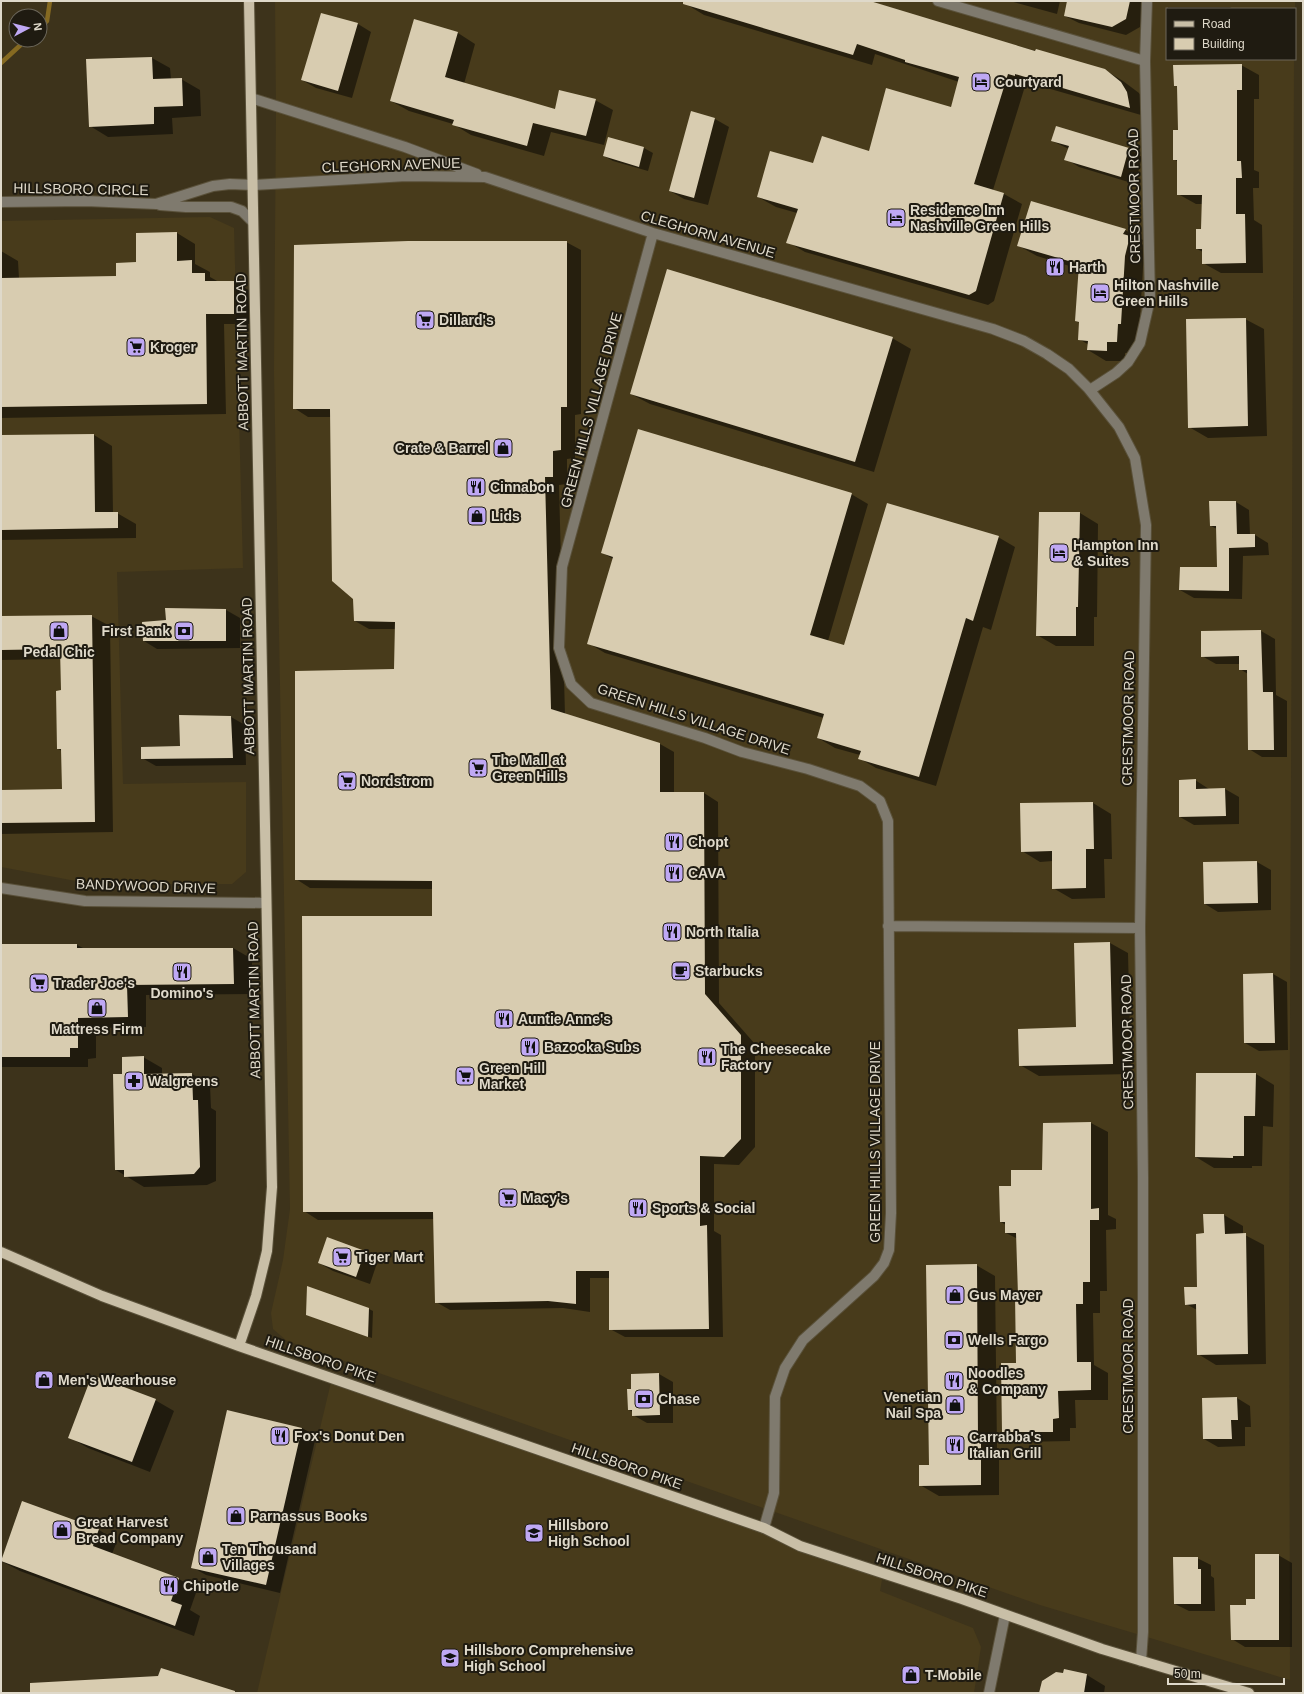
<svg xmlns="http://www.w3.org/2000/svg" width="1304" height="1694" viewBox="0 0 1304 1694" font-family="Helvetica,sans-serif">
<style>
.built{fill:#483b1b}
.shadow{fill:#0007}
.lines{fill:none;stroke-linecap:round;stroke-linejoin:round}
.stream{stroke:#866a21;stroke-width:4.5}
.building{fill:#d8ccb0}
.minor-casing{stroke:#5a513a;stroke-width:12}
.major-casing{stroke:#5a513a;stroke-width:12}
.minor{stroke:#7f7a6e;stroke-width:10}
.major{stroke:#c9bfa7;stroke-width:10}
.labels{text-anchor:middle;stroke-width:4;stroke-linejoin:round;paint-order:stroke}
.poi-label{font-size:14px;font-weight:bold;fill:#dfd9ca;stroke:#1f1b11;text-anchor:start}
.street-label{font-size:14px;fill:#dfd9ca;stroke:#1f1b11}
</style>
<rect width="100%" height="100%" fill="#3d331b"/>
<path class="built" d="M275 1H1295V9H1167V59H1294L1289 1259 1290 1680 1040 1605 319 1352 287 1341 273 1329 271 1313 283 1260 290 1209 274 371 276 111Z
M210 217 234 228 243 568 117 572 123 784 246 782V872L232 884H92L1 867V221Z
M332 1378 883 1574 880 1591 973 1628 981 1647 974 1693H257Z"/>
<path class="shadow" d="M687 1H866L949 27 1105 70 1123 81 1139 93 1145 103 1148 117 1033 84V85L1026 83 993 190 1004 194 1022 204 994 301 988 305 805 252 788 242 797 213 776 207 758 197 814 164 869 152 951 108 959 82 875 54 872 65 704 15 686 4Z
M1010 1H1060L1057 14Z
M1068 1H1142L1141 6 1144 7 1140 27 1126 35 1079 23 1065 16Z
M1168 7H1230L1233 9H1168Z
M322 14 358 24 371 32 352 98 316 88 302 80Z
M415 20 458 33 475 44 464 84 555 110 595 100 613 110 604 145 551 132 544 156 471 135 453 124 409 111 391 101Z
M152 58 170 68 171 79H181L200 90 201 116 172 118 173 134 108 137 90 126Z
M1241 65 1259 75V99H1254V170L1259 172V188H1253L1254 220 1262 225 1263 273H1221L1203 263V252L1197 249 1202 230 1203 204H1196L1178 194V162L1174 159 1179 130 1178 87 1175 85Z
M692 113 715 119 729 127 708 205 684 199 670 191Z
M609 138 644 148 653 153 648 171 613 161 604 156Z
M1052 141 1129 149 1142 157 1135 184 1079 167 1066 159 1069 149Z
M1125 230 1143 240 1142 244 1148 248 1143 267 1139 334H1137L1136 352 1125 353V361H1106L1088 350 1089 345 1079 339 1080 323 1076 321 1079 269 1037 256 1019 246Z
M177 233 195 244V264L210 272V277L219 282H234L252 292 253 324H224L226 414 1 418V251L18 261 19 278 117 277Z
M566 242 581 250V414L575 415V458L567 459V484L559 485 565 715 660 744 674 752V793H704L718 802 719 1003 755 1044V1147L739 1165 714 1164V1231L721 1235 723 1337H625L610 1329V1278H590V1312L563 1308 450 1310 436 1302 435 1219 318 1220 304 1211 433 917V889L310 888 296 879 395 670 396 629H369L355 621 354 598 331 417H308L294 408Z
M1245 319 1264 329 1267 436 1208 438 1189 427Z
M892 338 911 349 874 472 650 404 631 394Z
M94 435 112 446 113 513H117L136 524V538L1 540V436Z
M851 494 868 504 828 641 845 646 998 537 1015 547 991 630 983 627 936 786 876 768 859 758 860 755 835 748 818 738 824 718 605 653 588 643 613 559 603 553Z
M1236 502 1249 510 1250 535H1255L1268 543 1269 555 1243 556 1242 599 1194 598 1180 590 1218 568 1217 529 1211 526Z
M1080 513 1098 524 1097 617H1094V646H1056L1037 635Z
M166 609 226 610 240 618V648L157 649 144 641 167 621Z
M91 616 110 626 113 832 1 834V791L63 790 62 751 58 749 62 691 61 659 1 660V617Z
M1261 631 1275 639 1276 695 1287 701V757H1262L1249 749 1248 674 1240 669V664H1216L1202 656Z
M180 716 231 717 245 725 246 765 156 766 142 758 181 747Z
M1195 780 1209 789H1225L1239 797V824L1194 825 1180 817Z
M1093 803 1111 814 1112 859H1104L1105 898 1072 899 1053 888V861L1040 862 1022 851Z
M1257 862 1271 870V910L1218 912 1205 904Z
M1110 943 1128 953 1131 1074 1039 1076 1020 1065 1077 1028Z
M1 945H77L85 949 233 948 252 959V994L146 995V1027L96 1028V1058L88 1059V1067H1Z
M1273 974 1287 982 1288 1050 1259 1051 1245 1043Z
M143 1057 162 1068V1075L192 1074 210 1085 211 1108 216 1111V1181L207 1185 144 1187 116 1170Z
M1256 1074 1274 1085 1273 1127 1263 1126 1262 1166H1252V1168H1214L1196 1157Z
M1091 1123 1108 1132V1215L1116 1219V1229L1106 1230 1107 1291H1100V1313H1093L1094 1365 1108 1373V1400H1075L1076 1428H1070V1441L1020 1442 1003 1432 1017 1364 1019 1296 1018 1239 1006 1233V1225L1001 1222 1012 1187 1043 1171 1044 1124Z
M1224 1215 1243 1226V1234L1264 1245 1266 1364 1216 1365 1198 1354 1197 1310 1186 1304 1198 1288 1205 1234Z
M328 1238 365 1252 378 1260 370 1284 333 1271 319 1263Z
M976 1265 995 1276 997 1450 999 1451V1495L939 1496 920 1485 930 1466Z
M369 1309 373 1311 372 1338 307 1315Z
M659 1374 673 1382V1423H647L633 1415V1412L629 1410 632 1390Z
M1237 1398 1250 1406 1251 1427H1245V1446L1218 1447 1204 1439Z
M155 1400 174 1411 150 1472 88 1448 69 1437Z
M302 1428 316 1436 280 1593 206 1575 192 1567Z
M23 1502 99 1530 117 1541 112 1554 179 1579 197 1590 190 1610 200 1616 194 1636 20 1571 1 1561Z
M1278 1555 1292 1563V1647H1245L1232 1639 1247 1606 1256 1600Z
M1197 1558 1211 1565V1576L1214 1578 1215 1611H1189L1175 1604Z
M1065 1670 1087 1675 1105 1686 1104 1693H1040L1064 1674Z"/>
<g class="lines">
<path class="stream" d="M40 27 47 21 50 1
M1 63 26 40"/>
</g>
<path class="building" d="M683 1H870L1035 51 1036 49 1105 69 1121 82 1127 92 1130 108 1015 74V76L1008 74 974 184 1004 193 976 291 969 295 786 243 798 209 757 197 770 151 813 163 822 136 869 151 886 88 951 107 959 77 905 62V60L857 44 853 55 683 4Z
M1067 1H1130L1126 19 1112 27 1064 16Z
M321 13 358 23 338 91 301 80Z
M414 19 458 32 445 77 555 109 559 90 596 99 586 136 533 123 527 146 452 125 454 120 390 101Z
M152 57 153 79 182 78 183 106 154 107V124L89 127 86 59Z
M1242 64V90H1237V161H1241L1242 178H1236V214H1245L1246 263 1202 264V249H1196V229H1201L1202 195H1177V160H1173V130H1178L1177 86H1174L1173 65Z
M691 111 715 118 694 198 669 191Z
M1056 126 1129 148 1121 177 1064 160 1069 146 1051 141Z
M608 137 644 147 639 167 603 156Z
M1031 201 1126 229 1123 234 1130 236 1125 256 1121 324H1118L1117 342H1107V351L1087 350 1088 341 1078 340 1079 322 1075 321 1079 264 1017 246Z
M177 232V261L192 260V273H205V281H234V314H206L207 404 1 407V278L116 276V263L136 262V233Z
M408 241H567V407H561V450L553 451V477H545L551 709 660 743V792H704L705 994 741 1035V1139L724 1157 700 1156V1226L707 1225 709 1329 609 1330V1271H576V1304L548 1301 435 1303 433 1212H303L302 916H432V881L295 880V671L394 669 395 622 354 621 353 599 332 581 330 409H293L294 245Z
M667 269 893 337 855 462 630 394Z
M1246 318 1248 426 1188 428 1186 319Z
M638 429 852 493 810 635 844 645 887 503 999 536 973 621 966 618 919 777 858 759 861 751 817 738 824 714 587 644 613 557 601 553Z
M94 434 95 512H118V528L1 530V435Z
M1209 501H1236L1237 534H1255V547L1229 548V591L1179 590 1180 567H1217L1216 526H1210Z
M1039 512H1080L1078 607H1076V636H1036Z
M165 608 226 609V641H143L142 622 166 620Z
M92 615 95 822 1 823V790L62 789 61 749H57L56 691 61 690 60 649 1 650V616Z
M1261 630 1263 692H1273L1274 750H1248L1247 670H1239V656L1201 657V631Z
M179 715 231 716 233 758 141 759V747L180 746Z
M1196 779V789L1225 788 1226 816 1179 817V780Z
M1093 802 1094 849H1086V888L1052 889V851L1021 852 1020 803Z
M1257 861 1258 903 1204 904 1203 862Z
M1110 942 1113 1064 1019 1066 1018 1029 1076 1027 1074 943Z
M1 944H77V948H233L234 984 127 985 128 1017 78 1018V1048H70V1057H1Z
M1273 973 1275 1043H1244L1243 974Z
M144 1056V1074L192 1073 193 1100H198L200 1167 194 1174 124 1177V1170H115L113 1074H122V1057Z
M1196 1073H1256L1255 1116H1244V1156H1233V1158L1195 1157Z
M1091 1122V1209L1099 1208V1220H1090V1282H1083V1304H1076L1077 1362H1091V1390L1058 1391 1059 1418 1053 1419V1432H1002L1001 1363H1016L1015 1295H1018L1016 1233H1005V1222H1000L999 1186H1011V1170H1042L1043 1123Z
M1203 1214H1224L1225 1234 1246 1233 1248 1354 1197 1355 1196 1304 1185 1305 1184 1287H1197L1196 1234 1204 1233Z
M327 1237 365 1251 356 1277 318 1263Z
M977 1264 978 1440H981V1485L919 1486V1465H929L926 1265Z
M307 1286 369 1308 368 1337 306 1315Z
M659 1373 660 1415 632 1416V1410H628L627 1389H631V1374Z
M92 1375 156 1399 132 1462 68 1438Z
M1237 1397 1238 1420H1231L1232 1439H1203L1202 1398Z
M227 1410 302 1428 266 1585 191 1568Z
M22 1501 99 1529 93 1546 179 1578 171 1601 182 1605 175 1626 1 1561Z
M1255 1554H1279V1640H1231L1230 1605H1246V1599H1255Z
M1173 1557H1198V1569H1201V1604H1174Z
M161 1668 235 1691V1693H30V1683L158 1676Z
M1064 1669 1087 1674 1084 1693H1039L1042 1681 1056 1672 1063 1673Z"/>
<g class="lines">
<g class="minor-casing">
<path id="minor" d="M938 1 1145 61
M251 98 405 147 477 174
M1 202 86 201 156 204 213 186 230 184 253 185 406 176 485 177 653 233 993 329 1024 341 1047 354 1069 369 1088 388 1119 427 1135 458 1146 525 1140 928 1143 1177V1632L1141 1661
M160 205 186 207H231L242 211 253 222
M653 233 562 567 559 648 571 684 591 703 705 738 742 752 808 769 860 786 880 801 888 821 891 1213 889 1250 884 1263 874 1276 803 1340 785 1368 775 1397 774 1493 764 1528
M1090 390 1116 373 1128 362 1140 343 1150 299 1145 61 1147 1
M1 888 85 901 266 903
M888 926 1140 928
M989 1693 1005 1615"/>
</g>
<g class="major-casing">
<path id="major" d="M1 1252 102 1296 239 1346 764 1528 800 1546 962 1599 1102 1649 1249 1693
M239 1346 256 1296 267 1251 272 1187 249 1"/>
</g>
<use href="#minor" class="minor"/>
<use href="#major" class="major"/>
</g>
<defs>
<g id="hotel-square" transform="scale(1)"><rect x="-9" y="-9" width="18" height="18" rx="4" fill="#bfa8f4" stroke="#1f1b11"/><path d="M-6-4.5h1.5V1H6V5H4.5V3h-9V5H-6ZM-4 0a1.8 1.8 0 1 1 3.6 0ZM.5 0V-2.5h3Q6-2.5 6 0Z" fill="#111"/></g>
<g id="restaurant-square" transform="scale(1)"><rect x="-9" y="-9" width="18" height="18" rx="4" fill="#bfa8f4" stroke="#1f1b11"/><path d="M-5-6h1v4h1v-4h1v4h1v-4h1v5L-1.5 .5V6h-2V.5L-5-1ZM5-6V6H3V1.5H1.5Q1.5-4 5-6Z" fill="#111"/></g>
<g id="supermarket-square" transform="scale(1)"><rect x="-9" y="-9" width="18" height="18" rx="4" fill="#bfa8f4" stroke="#1f1b11"/><path d="M-6-5.5h2.5l.6 2H6L4.5 2H-2.5L-4.4-4H-6ZM-1.5 3.2a1.3 1.3 0 1 0 .1 0ZM3 3.2a1.3 1.3 0 1 0 .1 0Z" fill="#111"/></g>
<g id="shop-square" transform="scale(1)"><rect x="-9" y="-9" width="18" height="18" rx="4" fill="#bfa8f4" stroke="#1f1b11"/><path d="M-5-2.5h2.3a2.7 3.5 0 0 1 5.4 0H5L5.5 6h-11ZM-1.5-2.5h3a1.5 2.3 0 0 0-3 0Z" fill="#111"/></g>
<g id="bank-square" transform="scale(1)"><rect x="-9" y="-9" width="18" height="18" rx="4" fill="#bfa8f4" stroke="#1f1b11"/><path d="M-6-4H6V4H-6ZM0-2.3a2.3 2.3 0 1 0 0 4.6a2.3 2.3 0 1 0 0-4.6Z" fill="#111"/></g>
<g id="cafe-square" transform="scale(1)"><rect x="-9" y="-9" width="18" height="18" rx="4" fill="#bfa8f4" stroke="#1f1b11"/><path d="M-5.5-4.5H6V0H3Q3 3.5 0 3.5H-2.5Q-5.5 3.5-5.5 0ZM3-3.2v2h1.7v-2ZM-6 4.5H4V6H-6Z" fill="#111"/></g>
<g id="pharmacy-square" transform="scale(1)"><rect x="-9" y="-9" width="18" height="18" rx="4" fill="#bfa8f4" stroke="#1f1b11"/><path d="M-2-6h4v4h4v4h-4v4h-4v-4h-4v-4h4Z" fill="#111"/></g>
<g id="school-square" transform="scale(1)"><rect x="-9" y="-9" width="18" height="18" rx="4" fill="#bfa8f4" stroke="#1f1b11"/><path d="M0-5L7-2L0 1L-7-2ZM-4 1L0 2.5L4 1V4Q0 6-4 4Z" fill="#111"/></g>
</defs>
<g fill-rule="evenodd">
<use href="#hotel-square" x="981" y="82"/>
<use href="#hotel-square" x="896" y="218"/>
<use href="#restaurant-square" x="1055" y="267"/>
<use href="#hotel-square" x="1100" y="293"/>
<use href="#supermarket-square" x="425" y="320"/>
<use href="#supermarket-square" x="136" y="347"/>
<use href="#shop-square" x="503" y="448"/>
<use href="#restaurant-square" x="476" y="487"/>
<use href="#shop-square" x="477" y="516"/>
<use href="#hotel-square" x="1059" y="553"/>
<use href="#shop-square" x="59" y="631"/>
<use href="#bank-square" x="184" y="631"/>
<use href="#supermarket-square" x="478" y="768"/>
<use href="#supermarket-square" x="347" y="781"/>
<use href="#restaurant-square" x="674" y="842"/>
<use href="#restaurant-square" x="674" y="873"/>
<use href="#restaurant-square" x="672" y="932"/>
<use href="#cafe-square" x="681" y="971"/>
<use href="#restaurant-square" x="182" y="972"/>
<use href="#supermarket-square" x="39" y="983"/>
<use href="#shop-square" x="97" y="1008"/>
<use href="#restaurant-square" x="504" y="1019"/>
<use href="#restaurant-square" x="530" y="1047"/>
<use href="#restaurant-square" x="707" y="1057"/>
<use href="#supermarket-square" x="465" y="1076"/>
<use href="#pharmacy-square" x="134" y="1081"/>
<use href="#supermarket-square" x="508" y="1198"/>
<use href="#restaurant-square" x="638" y="1208"/>
<use href="#supermarket-square" x="342" y="1257"/>
<use href="#shop-square" x="955" y="1295"/>
<use href="#bank-square" x="954" y="1340"/>
<use href="#shop-square" x="44" y="1380"/>
<use href="#restaurant-square" x="954" y="1381"/>
<use href="#bank-square" x="644" y="1399"/>
<use href="#shop-square" x="955" y="1405"/>
<use href="#restaurant-square" x="280" y="1436"/>
<use href="#restaurant-square" x="955" y="1445"/>
<use href="#shop-square" x="236" y="1516"/>
<use href="#shop-square" x="62" y="1530"/>
<use href="#school-square" x="534" y="1533"/>
<use href="#shop-square" x="208" y="1557"/>
<use href="#restaurant-square" x="169" y="1586"/>
<use href="#school-square" x="450" y="1658"/>
<use href="#shop-square" x="911" y="1675"/>
</g>
<g class="labels">
<g class="poi-label">
<text x="995" y="87">Courtyard</text>
<text x="910" y="215">Residence Inn<tspan x="910" dy="16">Nashville Green Hills</tspan></text>
<text x="1069" y="272">Harth</text>
<text x="1114" y="290">Hilton Nashville<tspan x="1114" dy="16">Green Hills</tspan></text>
<text x="439" y="325">Dillard's</text>
<text x="150" y="352">Kroger</text>
<text x="489" y="453" text-anchor="end">Crate &amp; Barrel</text>
<text x="490" y="492">Cinnabon</text>
<text x="491" y="521">Lids</text>
<text x="1073" y="550">Hampton Inn<tspan x="1073" dy="16">&amp; Suites</tspan></text>
<text x="170" y="636" text-anchor="end">First Bank</text>
<text x="59" y="657" text-anchor="middle">Pedal Chic</text>
<text x="492" y="765">The Mall at<tspan x="492" dy="16">Green Hills</tspan></text>
<text x="361" y="786">Nordstrom</text>
<text x="688" y="847">Chopt</text>
<text x="688" y="878">CAVA</text>
<text x="686" y="937">North Italia</text>
<text x="695" y="976">Starbucks</text>
<text x="53" y="988">Trader Joe's</text>
<text x="182" y="998" text-anchor="middle">Domino's</text>
<text x="518" y="1024">Auntie Anne's</text>
<text x="97" y="1034" text-anchor="middle">Mattress Firm</text>
<text x="544" y="1052">Bazooka Subs</text>
<text x="721" y="1054">The Cheesecake<tspan x="721" dy="16">Factory</tspan></text>
<text x="479" y="1073">Green Hill<tspan x="479" dy="16">Market</tspan></text>
<text x="148" y="1086">Walgreens</text>
<text x="522" y="1203">Macy's</text>
<text x="652" y="1213">Sports &amp; Social</text>
<text x="356" y="1262">Tiger Mart</text>
<text x="969" y="1300">Gus Mayer</text>
<text x="968" y="1345">Wells Fargo</text>
<text x="968" y="1378">Noodles<tspan x="968" dy="16">&amp; Company</tspan></text>
<text x="58" y="1385">Men's Wearhouse</text>
<text x="941" y="1402" text-anchor="end">Venetian<tspan x="941" dy="16">Nail Spa</tspan></text>
<text x="658" y="1404">Chase</text>
<text x="294" y="1441">Fox's Donut Den</text>
<text x="969" y="1442">Carrabba's<tspan x="969" dy="16">Italian Grill</tspan></text>
<text x="250" y="1521">Parnassus Books</text>
<text x="76" y="1527">Great Harvest<tspan x="76" dy="16">Bread Company</tspan></text>
<text x="548" y="1530">Hillsboro<tspan x="548" dy="16">High School</tspan></text>
<text x="222" y="1554">Ten Thousand<tspan x="222" dy="16">Villages</tspan></text>
<text x="183" y="1591">Chipotle</text>
<text x="464" y="1655">Hillsboro Comprehensive<tspan x="464" dy="16">High School</tspan></text>
<text x="925" y="1680">T-Mobile</text>
</g>
<g class="street-label">
<text transform="translate(391 165) rotate(-2)" y="5">CLEGHORN AVENUE</text>
<text transform="translate(81 189) rotate(1)" y="5">HILLSBORO CIRCLE</text>
<text transform="translate(1134 196) rotate(-91)" y="5">CRESTMOOR ROAD</text>
<text transform="translate(708 234) rotate(16)" y="5">CLEGHORN AVENUE</text>
<text transform="translate(242 352) rotate(-91)" y="5">ABBOTT MARTIN ROAD</text>
<text transform="translate(591 410) rotate(-75)" y="5">GREEN HILLS VILLAGE DRIVE</text>
<text transform="translate(248 676) rotate(-91)" y="5">ABBOTT MARTIN ROAD</text>
<text transform="translate(1128 718) rotate(-89)" y="5">CRESTMOOR ROAD</text>
<text transform="translate(694 719) rotate(18)" y="5">GREEN HILLS VILLAGE DRIVE</text>
<text transform="translate(146 886) rotate(2)" y="5">BANDYWOOD DRIVE</text>
<text transform="translate(254 1000) rotate(-91)" y="5">ABBOTT MARTIN ROAD</text>
<text transform="translate(1127 1042) rotate(-91)" y="5">CRESTMOOR ROAD</text>
<text transform="translate(875 1142) rotate(-90)" y="5">GREEN HILLS VILLAGE DRIVE</text>
<text transform="translate(321 1359) rotate(19)" y="5">HILLSBORO PIKE</text>
<text transform="translate(1128 1366) rotate(-90)" y="5">CRESTMOOR ROAD</text>
<text transform="translate(627 1466) rotate(19)" y="5">HILLSBORO PIKE</text>
<text transform="translate(932 1575) rotate(18)" y="5">HILLSBORO PIKE</text>
</g>
</g>
<rect width="1304" height="1694" fill="none" stroke="#dfd9ca" stroke-width="4"/>
<rect x="1166" y="8" width="130" height="52" fill="#1f1b11" stroke="#6c675b"/>
<rect x="1174" y="21" width="20" height="6" fill="#c9bfa7" stroke="#6c675b"/>
<text x="1202" y="28" font-size="12" fill="#dfd9ca">Road</text>
<rect x="1174" y="38" width="20" height="12" fill="#d8ccb0" stroke="#6c675b"/>
<text x="1202" y="48" font-size="12" fill="#dfd9ca">Building</text>
<g transform="translate(28 28) rotate(83)"><circle r="19" fill="#1f1b11" stroke="#6c675b"/>
<path d="M0-3L7 15L0 10L-7 15Z" fill="#bfa8f4"/>
<text y="-6" font-size="11" font-weight="bold" text-anchor="middle" fill="#dfd9ca">N</text>
</g>
<path d="M1168 1678v6h116v-6" fill="none" stroke="#dfd9ca" stroke-width="2"/>
<text x="1174" y="1678" font-size="12" fill="#dfd9ca" stroke="#1f1b11" stroke-width="3" paint-order="stroke">50 m</text>
</svg>
